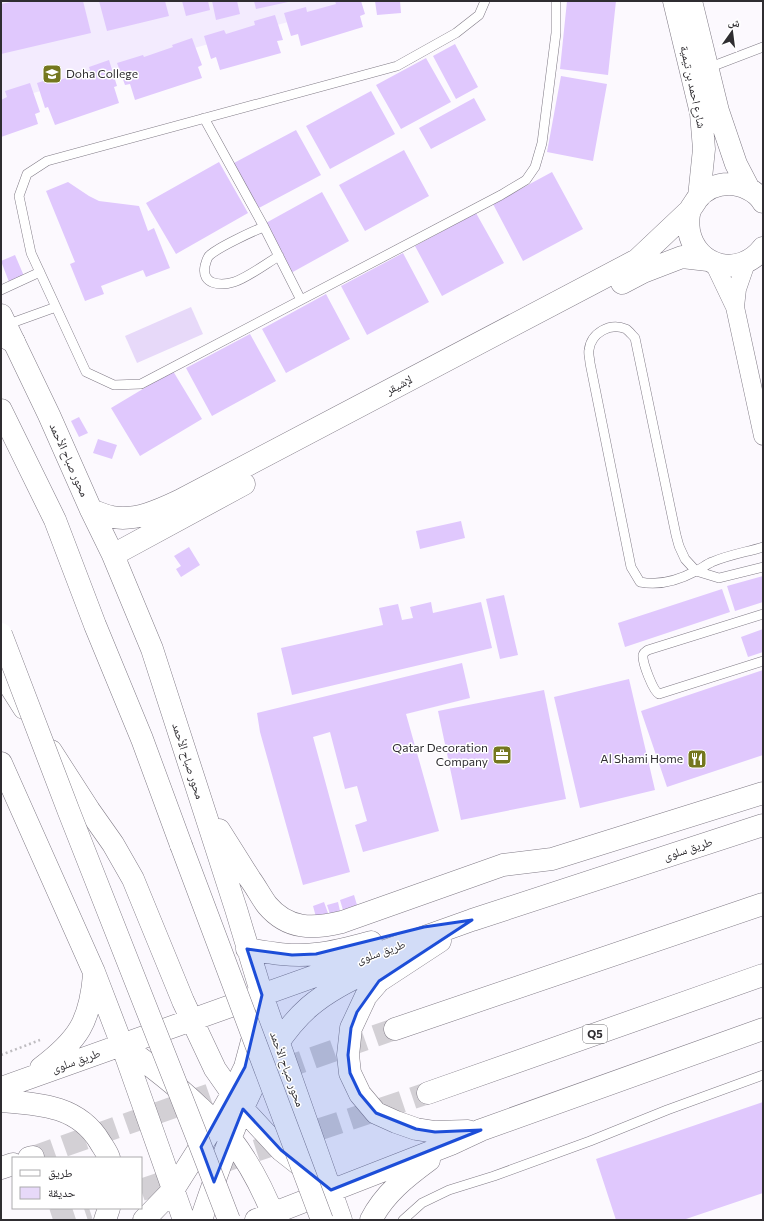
<svg xmlns="http://www.w3.org/2000/svg" width="764" height="1221" viewBox="0 0 764 1221" font-family="Commissioner,'Noto Naskh Arabic',sans-serif">
<style>
.built{fill:#f3ebfe}
.green{fill:#e7d9f9}
.building{fill:#e0c8fd}
.lines{fill:none;stroke-linecap:round;stroke-linejoin:round}
.highway-tunnel{stroke:#d3d0d5;stroke-width:22;stroke-dasharray:22 11;stroke-linecap:butt}
.lane-casing{stroke:#807b86;stroke-width:10}
.street-casing{stroke:#807b86;stroke-width:19}
.secondary-casing{stroke:#807b86;stroke-width:23}
.highway-casing{stroke:#807b86;stroke-width:23}
.path{stroke:#bebcc0;stroke-width:2.5;stroke-dasharray:2 3;stroke-linecap:butt}
.lane{stroke:#fff;stroke-width:9}
.street{stroke:#fff;stroke-width:18}
.secondary{stroke:#fff;stroke-width:22}
.highway{stroke:#fff;stroke-width:22}
.highway-bridge-casing{stroke:#807b86;stroke-width:23;stroke-linecap:butt}
.highway-bridge{stroke:#fff;stroke-width:22}
.marked{fill:#1d4ed8;fill-opacity:0.2;stroke:#1d4ed8;stroke-width:3;stroke-linejoin:round}
.labels{text-anchor:middle;stroke-width:3;stroke-linejoin:round;paint-order:stroke}
.shield{fill:#fff;stroke:#6d6c6f;stroke-width:1}
.shield-label{font-size:11px;font-weight:bold;fill:#2f2d31}
.poi-label{font-size:12px;fill:#2f2d31;stroke:#fff;text-anchor:end}
.street-label{font-size:12px;fill:#2f2d31;stroke:#fff}
</style>
<rect width="100%" height="100%" fill="#fcf9fe"/>
<path class="built" d="M1 1H363L1 102Z"/>
<path class="green" d="M191 307 203 334 137 363 125 336Z"/>
<path class="building" d="M16 1H83L91 33 1 54V4Z
M99 1H165L169 16 107 31Z
M182 1H208L210 10 186 16Z
M212 1H237L240 14 216 20Z
M254 1H288V2L256 9Z
M335 1H361L365 14 360 16 363 27 301 46 298 34 291 36 284 13 306 7 307 12 336 4Z
M375 1H400L401 13 377 15Z
M567 1H616L608 75 560 69Z
M275 15 283 40 277 41 281 53 220 70 216 57 211 59 204 36 224 30 226 34 255 25 254 21Z
M192 38 202 65 198 67 202 78 135 100 130 84 125 85 117 63 143 55 144 57 173 47 172 45Z
M455 44 478 87 456 99 433 56Z
M426 58 451 102 401 129 376 85Z
M109 60 117 86 114 87 119 103 55 125 48 107 45 108 37 83 59 76 60 80 90 70 89 67Z
M561 76 607 84 593 161 547 152Z
M30 83 40 112 35 114 38 124 1 137V100L7 97 5 91Z
M371 91 395 134 330 169 306 126Z
M474 98 486 120 431 149 419 128Z
M296 130 321 175 257 209 232 164Z
M404 150 429 196 365 231 339 185Z
M219 162 248 213 176 254 146 203Z
M552 172 583 229 523 261 493 204Z
M68 182 89 196 99 201 139 206 148 231 154 228 170 268 146 277 143 270 101 286 104 294 85 301 70 264 75 262 46 191Z
M322 192 349 241 291 273 264 224Z
M476 213 504 263 442 296 415 246Z
M403 253 429 302 367 335 341 286Z
M15 255 24 276 9 282 1 261Z
M326 294 350 339 286 373 262 329Z
M250 334 276 381 212 416 186 368Z
M173 371 202 419 140 456 111 408Z
M79 417 88 433 79 437 71 421Z
M98 439 117 445 112 459 93 453Z
M461 521 465 538 420 549 416 531Z
M189 547 200 565 181 577 176 569 181 566 174 556Z
M763 576V602L735 611 727 586Z
M722 589 730 612 625 647 618 623Z
M504 595 518 655 500 659 486 599Z
M431 602 433 613 481 602 492 648 292 695 281 648 383 625 379 608 398 604 402 620 413 618 410 607Z
M763 629V652L748 657 741 637Z
M462 663 470 698 406 714 439 831 363 852 355 825 367 821 357 786 345 789 330 732 313 737 350 872 303 885 260 732 257 713Z
M763 670V755L667 787 641 711Z
M629 679 655 790 580 808 554 697Z
M544 690 566 799 461 820 438 711Z
M354 895 357 905 343 910 340 900Z
M324 902 328 913 316 917 313 906Z
M338 902 340 911 330 914 327 905Z
M763 1102V1193L683 1220H616L596 1159Z"/>
<g class="lines">
<path class="highway-tunnel" d="M33 1157 395 1029
M225 1161 428 1093
M141 1190 187 1174
M53 1220 89 1208"/>
<g class="lane-casing">
<path id="lane" d="M485 1 479 15 456 33 397 66 47 161 27 174 19 196 31 253 86 372 114 385 141 384 501 195 526 180 535 167 542 143 556 33V1
M708 68 763 47
M204 118 264 227 301 300
M264 227C253 231 219 247 210 255 207 257 206 262 205 266 201 285 221 286 234 282 247 278 267 263 279 256
M1 290 40 272
M6 325 56 307
M763 547C747 552 728 555 712 562 707 564 702 568 696 571 679 580 659 586 640 582L631 567 590 363C590 359 588 354 589 350 591 333 610 322 626 329 629 331 632 335 635 338L676 535 679 546 685 559 696 571 719 578 763 567
M763 614 648 650C645 652 644 652 643 655 642 662 653 691 659 694L763 661
M403 1220 422 1203 449 1190 494 1176 590 1141 667 1110 763 1075"/>
</g>
<g class="street-casing">
<path id="street" d="M714 263 735 307 763 436
M735 307 737 289 746 263"/>
</g>
<g class="secondary-casing">
<path id="secondary" d="M674 1 701 113 704 149 699 197
M691 1 718 111 736 164 749 189
M763 202C757 191 741 184 729 184 717 184 705 189 697 199 695 203 692 206 690 210 688 216 688 224 689 231 696 268 740 278 763 248
M622 283 643 272 682 257 708 260
M1 315 49 415 91 510 113 555 152 649 236 909 262 995 341 1220
M91 510C97 512 105 516 112 517 136 521 158 511 179 501L637 260 690 210
M113 555 244 484
M1 672 24 708
M51 751 89 810 113 844 133 879 183 1001 215 1069 243 1109 281 1150 309 1172
M1 763 94 972 122 1045 184 1220
M219 830C229 846 240 863 250 879 256 887 261 897 267 905 288 930 313 929 342 922L503 865 552 859 763 793
M440 941 379 981 366 996 351 1028 348 1055 350 1073 360 1094 376 1113 396 1122 416 1129 435 1132 468 1131
M247 949C270 953 293 957 316 954 335 952 353 947 371 942
M122 1045C149 1064 175 1084 199 1107 210 1117 222 1127 231 1139 250 1164 264 1191 275 1220
M41 1068C78 1040 90 1022 94 975
M1 1088 472 920 763 825
M1 1101C38 1104 78 1105 100 1142 103 1147 107 1152 109 1158
M105 1220 109 1208
M144 1220 173 1190 216 1122 232 1094 245 1067 256 1026
M201 1220C223 1155 257 1052 309 1007 331 988 357 977 383 964
M256 1220 451 1144 481 1130 763 1029
M371 1220C384 1194 406 1177 429 1160"/>
</g>
<g class="highway-casing">
<path id="highway" d="M1 335 14 342
M1 410 55 520 95 625 142 739 181 845
M395 1029 763 904
M428 1093 763 975
M29 1158 33 1157
M1 1168 13 1164"/>
</g>
<path class="path" d="M1 1055 40 1040"/>
<use href="#lane" class="lane"/>
<use href="#street" class="street"/>
<use href="#secondary" class="secondary"/>
<use href="#highway" class="highway"/>
<g class="highway-bridge-casing">
<path id="highway-bridge" d="M1 634 69 812 197 1137 229 1220
M181 845 322 1220"/>
</g>
<use href="#highway-bridge" class="highway-bridge"/>
</g>
<path class="marked" d="M472 920 379 981 357 1012 351 1028 348 1055 350 1073 360 1094 376 1113 416 1129 435 1132 481 1130 331 1190 281 1150 243 1109 214 1182 201 1147 245 1067 262 995 247 949 292 955 316 954 424 927Z"/>
<defs>
<g id="school-square" transform="scale(1)"><rect x="-9" y="-9" width="18" height="18" rx="4" fill="#74771f" stroke="#fff"/><path d="M0-5L7-2L0 1L-7-2ZM-4 1L0 2.5L4 1V4Q0 6-4 4Z" fill="#fff"/></g>
<g id="office-square" transform="scale(1)"><rect x="-9" y="-9" width="18" height="18" rx="4" fill="#74771f" stroke="#fff"/><path d="M-6-3h4V-5.5h4V-3h4V5H-6ZM-1-4.5V-3h2v-1.5ZM-6 0V1H6V0Z" fill="#fff"/></g>
<g id="restaurant-square" transform="scale(1)"><rect x="-9" y="-9" width="18" height="18" rx="4" fill="#74771f" stroke="#fff"/><path d="M-5-6h1v4h1v-4h1v4h1v-4h1v5L-1.5 .5V6h-2V.5L-5-1ZM5-6V6H3V1.5H1.5Q1.5-4 5-6Z" fill="#fff"/></g>
</defs>
<g fill-rule="evenodd">
<use href="#school-square" x="52" y="74"/>
<use href="#office-square" x="502" y="755"/>
<use href="#restaurant-square" x="697" y="759"/>
</g>
<g class="labels">
<rect class="shield" x="583" y="1025" width="24" height="18" rx="3"/>
<g class="shield-label">
<text x="595" y="1038">Q5</text>
</g>
<g class="poi-label">
<text x="66" y="78" text-anchor="start">Doha College</text>
<text x="488" y="752">Qatar Decoration<tspan x="488" dy="14">Company</tspan></text>
<text x="683" y="763">Al Shami Home</text>
</g>
<g class="street-label">
<text transform="translate(693 87) rotate(78)" y="4">شارع احمد بن تيمية</text>
<text transform="translate(399 385) rotate(-28)" y="4">لإشيقر</text>
<text transform="translate(69 460) rotate(66)" y="4">محور صباح الأحمد</text>
<text transform="translate(188 761) rotate(72)" y="4">محور صباح الأحمد</text>
<text transform="translate(688 849) rotate(-18)" y="4">طريق سلوى</text>
<text transform="translate(381 952) rotate(-19)" y="4">طريق سلوى</text>
<text transform="translate(76 1061) rotate(-19)" y="4">طريق سلوى</text>
<text transform="translate(287 1069) rotate(70)" y="4">محور صباح الأحمد</text>
</g>
</g>
<rect width="764" height="1221" fill="none" stroke="#2f2d31" stroke-width="4"/>
<rect x="12" y="1157" width="130" height="52" fill="#ffffff" stroke="#acabad"/>
<rect x="20" y="1170" width="20" height="6" fill="#ffffff" stroke="#acabad"/>
<text x="48" y="1177" font-size="12" fill="#2f2d31">طريق</text>
<rect x="20" y="1187" width="20" height="12" fill="#e7d9f9" stroke="#acabad"/>
<text x="48" y="1197" font-size="12" fill="#2f2d31">حديقة</text>
<g transform="translate(732 32) rotate(14)" stroke="#ffffff" stroke-width="3" paint-order="stroke">
<path d="M0-3L7 15L0 10L-7 15Z" fill="#2f2d31"/>
<text y="-6" font-size="11" font-weight="bold" text-anchor="middle" fill="#2f2d31">ش</text>
</g>
</svg>
